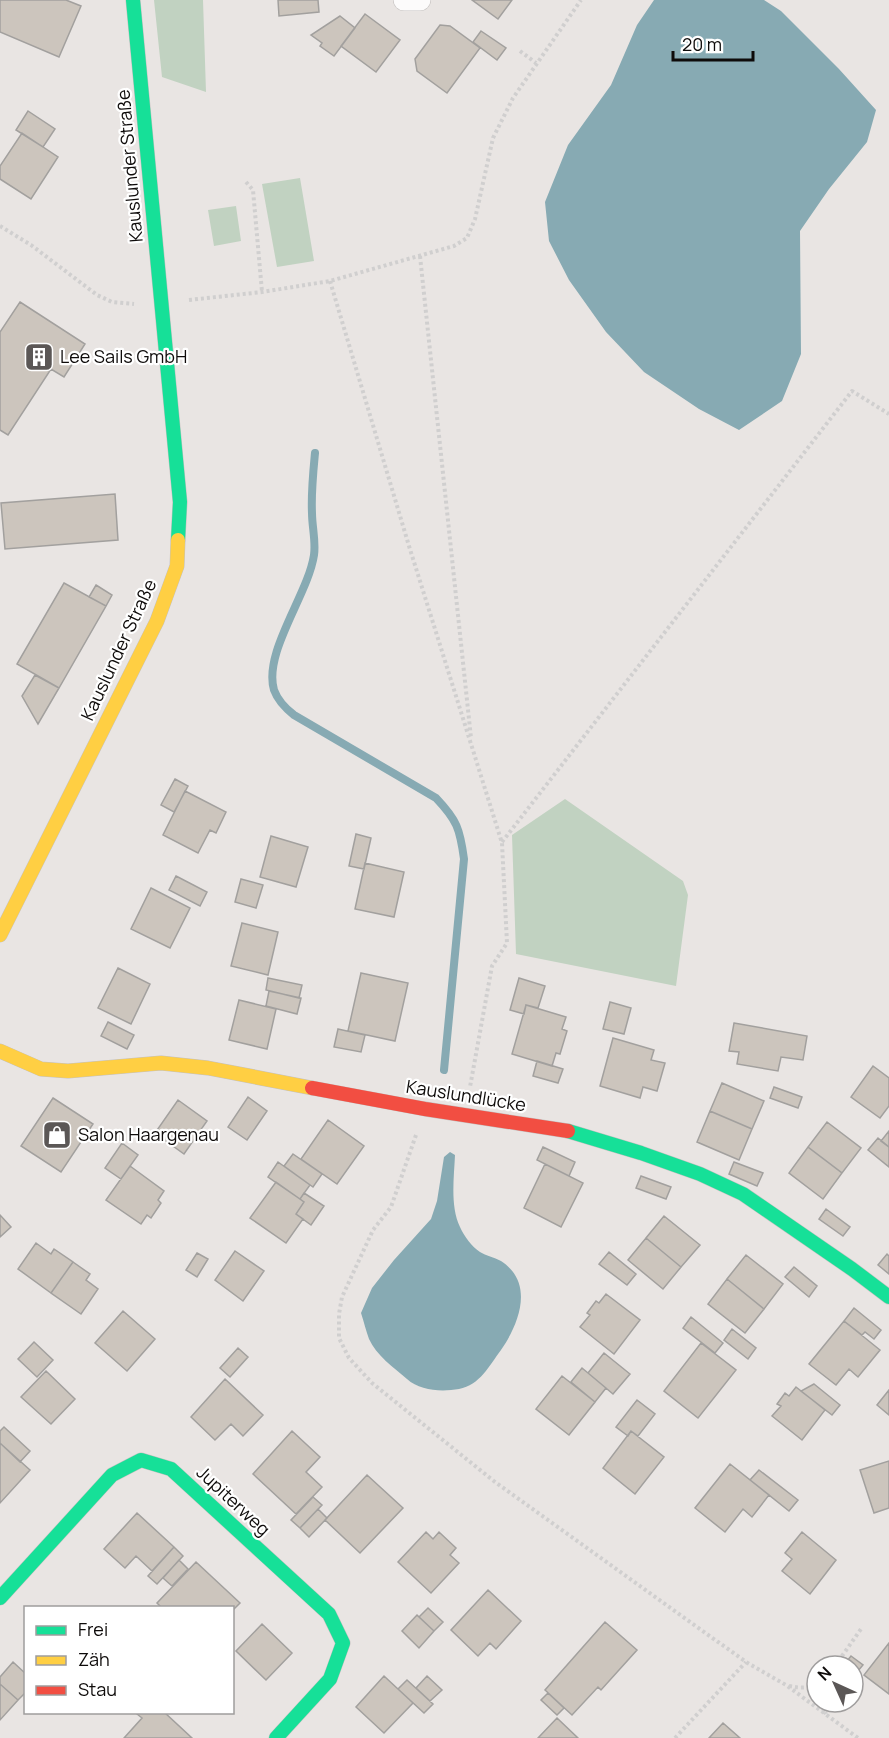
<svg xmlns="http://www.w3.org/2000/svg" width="889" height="1738" viewBox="0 0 889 1738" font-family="Manrope,sans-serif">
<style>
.green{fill:#c1d2c1}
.water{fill:#87aab3}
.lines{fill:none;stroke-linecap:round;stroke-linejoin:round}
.stream{stroke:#87aab3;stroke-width:8}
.building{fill:#ccc5bd;stroke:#a2a09e;stroke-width:1.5}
.street-casing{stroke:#c4c1c0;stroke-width:22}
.fast-casing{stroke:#c4c1c0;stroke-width:15}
.slow-casing{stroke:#c4c1c0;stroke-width:15}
.jam-casing{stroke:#c4c1c0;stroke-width:15}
.path{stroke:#d0cfcf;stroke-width:4;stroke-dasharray:3 3;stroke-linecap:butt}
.street{stroke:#fcfbfb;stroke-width:21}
.fast{stroke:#16e098;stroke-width:14}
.slow{stroke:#ffcf43;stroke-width:14}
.jam{stroke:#f24e42;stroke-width:14}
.labels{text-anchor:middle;stroke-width:4.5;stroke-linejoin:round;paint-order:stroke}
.street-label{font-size:18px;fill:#0e0b0a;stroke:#fff}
.poi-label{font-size:18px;fill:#0e0b0a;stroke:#fff;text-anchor:start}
</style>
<rect width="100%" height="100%" fill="#e9e5e3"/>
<path class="green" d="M154 0H203L206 92 162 77Z
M300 178 314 261 277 267 262 184Z
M236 206 241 241 214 246 208 210Z
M565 799 683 881 688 895 676 986 516 954 512 835Z"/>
<path class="water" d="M654 0H764L781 11 839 69 876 110 867 142 829 189 800 231 801 354 782 401 739 430 699 409 644 372 606 332 569 280 549 241 545 202 568 145 611 85 637 25Z
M450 1152 455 1155C454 1178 450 1206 460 1227 464 1236 472 1247 480 1252 486 1256 494 1257 501 1261 535 1283 519 1324 501 1350 489 1366 480 1385 459 1389 442 1392 420 1391 407 1379 394 1368 376 1355 369 1339 366 1331 364 1322 361 1313L372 1288 394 1260 431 1219 437 1201 444 1157Z"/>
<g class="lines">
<path class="stream" d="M315 453C313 474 311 493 312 513 312 527 316 541 314 555 308 595 263 652 274 690 278 701 285 708 294 715L436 798C457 820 460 829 464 859L444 1070"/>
</g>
<path class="building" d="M0 0H66L81 6 59 57 0 32Z
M278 0H318L319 12 279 16Z
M472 0H512L498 19Z
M365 14 400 40 376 72 341 46Z
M340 16 355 28 334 56 320 46 322 43 311 35Z
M440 25 450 26 480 48 447 93 417 71 415 59Z
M481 31 506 48 497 60 473 42Z
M28 111 55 129 43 147 16 130Z
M22 133 58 157 31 199 0 179V166Z
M20 302 85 344 64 377 51 369 8 435 0 430V332Z
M115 494 118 540 5 549 1 503Z
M64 583 106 606 59 688 17 664Z
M96 585 112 595 106 606 89 597Z
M35 675 59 688 38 724 22 696Z
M175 779 188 786 174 812 161 805Z
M185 791 226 812 216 833 210 830 198 853 163 835Z
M356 834 371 838 364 869 349 866Z
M271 836 308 847 296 887 260 877Z
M365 863 404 872 394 917 355 909Z
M176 876 207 892 200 906 169 890Z
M241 879 263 885 256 908 235 902Z
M151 888 190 908 170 948 131 929Z
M242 923 278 932 268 975 231 966Z
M118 968 150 984 131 1024 98 1008Z
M361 973 408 983 395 1041 348 1031Z
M268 978 302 985 299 998 266 990Z
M519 978 545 986 538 1008 526 1005 524 1014 510 1010Z
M269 991 301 998 297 1014 266 1006Z
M239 1000 276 1009 267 1049 229 1040Z
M610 1002 631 1008 624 1034 603 1029Z
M526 1005 566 1017 562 1029 567 1031 560 1054 556 1053 552 1066 512 1054Z
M108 1022 134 1035 127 1049 101 1036Z
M734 1023 807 1036 803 1060 781 1057 778 1071 737 1064 739 1052 729 1051Z
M338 1029 365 1035 361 1052 334 1047Z
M613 1038 654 1050 651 1060 665 1063 657 1091 643 1087 640 1098 600 1086Z
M537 1061 563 1069 558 1083 533 1076Z
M873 1066 889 1078V1106L880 1118 851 1097Z
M722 1083 764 1101 752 1129 710 1111Z
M774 1087 802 1097 798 1108 770 1098Z
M248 1097 267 1111 247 1140 228 1127Z
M53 1098 93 1124 61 1172 21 1146Z
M178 1100 207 1121 184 1154 155 1133Z
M710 1111 752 1129 739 1160 697 1142Z
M328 1120 364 1146 337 1184 301 1159Z
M827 1122 861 1148 842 1173 808 1147Z
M889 1131V1147L881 1141Z
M878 1138 889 1147V1167L868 1150Z
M122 1143 138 1155 121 1179 105 1168Z
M543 1147 575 1162 569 1176 537 1160Z
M808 1147 842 1173 823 1199 789 1173Z
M293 1154 322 1174 313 1187 284 1166Z
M278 1162 310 1185 300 1199 268 1177Z
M734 1162 763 1173 757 1186 729 1174Z
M545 1164 583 1183 561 1227 524 1208Z
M130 1166 164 1191 158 1200 161 1203 151 1218 147 1215 141 1224 106 1200Z
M641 1176 671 1187 666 1199 636 1188Z
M276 1182 304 1202 296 1214 303 1219 286 1243 250 1218Z
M304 1193 324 1206 311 1225 296 1214 304 1202 300 1199Z
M826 1209 850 1227 843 1236 819 1219Z
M0 1215 11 1227 0 1237Z
M664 1216 700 1245 681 1267 646 1238Z
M646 1238 681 1267 663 1289 628 1260Z
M36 1243 51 1254 54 1249 73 1262 51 1293 18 1269Z
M235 1251 264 1271 243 1301 215 1280Z
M609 1252 636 1274 627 1285 599 1264Z
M197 1253 208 1259 197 1277 186 1270Z
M887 1254 889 1256V1274L878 1265Z
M746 1255 783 1284 764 1309 727 1279Z
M73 1262 90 1274 86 1280 98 1289 81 1314 51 1293Z
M794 1267 817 1286 809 1297 785 1277Z
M727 1279 764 1309 745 1333 708 1304Z
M606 1294 640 1320 614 1354 580 1327 590 1315 587 1313 596 1301 599 1303Z
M854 1308 881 1330 874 1339 865 1332 862 1335 844 1321Z
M123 1311 155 1339 127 1371 95 1343Z
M691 1317 723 1343 715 1353 683 1328Z
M844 1321 880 1350 858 1377 849 1369 836 1385 809 1364Z
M732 1329 756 1348 748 1359 724 1340Z
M34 1342 53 1360 37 1377 18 1359Z
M701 1343 736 1370 698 1418 664 1391Z
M238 1348 248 1357 230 1377 220 1368Z
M604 1353 630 1374 613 1394 588 1373Z
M582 1368 606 1388 595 1402 571 1382Z
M46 1371 75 1399 51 1424 21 1397Z
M562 1376 595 1402 569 1435 536 1409Z
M225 1379 263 1415 243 1436 231 1424 215 1440 191 1417Z
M814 1384 840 1405 832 1415 801 1391Z
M796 1387 825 1410 802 1440 772 1416 781 1406 777 1404 785 1393 789 1396Z
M889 1390V1415L877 1405Z
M637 1400 655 1414 638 1436 631 1431 628 1436 616 1427Z
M4 1427 30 1451 20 1462 0 1443V1431Z
M292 1431 320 1457 306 1472 322 1487 296 1514 253 1474Z
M631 1431 664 1457 635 1494 603 1468Z
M1 1444 30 1470 0 1503V1445Z
M889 1461V1508L874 1513 860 1470Z
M730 1464 769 1495 752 1517 743 1509 725 1532 695 1508Z
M759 1470 798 1500 789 1511 750 1480Z
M367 1475 403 1508 360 1553 325 1520Z
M313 1497 322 1505 300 1528 291 1520Z
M318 1509 327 1518 309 1537 300 1528Z
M137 1513 174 1547 152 1571 136 1556 125 1568 104 1549Z
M426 1532 433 1539 439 1532 456 1548 450 1555 459 1563 431 1593 398 1562Z
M802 1532 836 1560 810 1594 782 1571 792 1559 785 1553Z
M174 1547 183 1556 157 1584 148 1576Z
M179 1560 188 1569 172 1586 163 1578Z
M196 1562 240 1603 232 1611V1608H162L157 1603Z
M488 1590 521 1621 496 1649 490 1643 478 1656 451 1630Z
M428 1608 443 1622 434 1631 419 1617Z
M417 1615 434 1631 419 1648 402 1631Z
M605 1622 637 1650 601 1690 598 1687 572 1715 545 1690Z
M262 1624 292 1653 266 1680 236 1651Z
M889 1643V1694L864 1675Z
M851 1656 863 1665 853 1677V1666H843Z
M13 1662 26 1674V1692L18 1700 0 1684V1677Z
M384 1676 413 1703 384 1733 356 1707Z
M427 1676 442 1690 430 1701 416 1688Z
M407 1680 433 1704 424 1713 398 1689Z
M0 1684 18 1700 0 1720Z
M548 1693 564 1708 557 1715 541 1700Z
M139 1712H164L192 1738H124L142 1718 137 1714Z
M557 1718 578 1738H538Z
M723 1723 740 1738H709Z"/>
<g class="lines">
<g class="street-casing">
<path id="street" d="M404 0H420"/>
</g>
<g class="fast-casing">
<path id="fast" d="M133 0 180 502 178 540
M568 1131 641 1153 700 1174 743 1194 852 1269 889 1297
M0 1598 112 1475 141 1460 171 1469 329 1614 343 1643 330 1679 276 1738"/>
</g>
<g class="slow-casing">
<path id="slow" d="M0 935 157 621 177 566 178 540
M0 1051 41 1069 68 1071 161 1063 208 1068 312 1088"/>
</g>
<g class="jam-casing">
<path id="jam" d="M312 1088 425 1109 568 1131"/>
</g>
<path class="path" d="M520 51 536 63
M246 182 253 190 262 292
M0 226 31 245 97 295 112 302 134 304
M420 256 471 738
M330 281 409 546 502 843 507 943 492 966 470 1087
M189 300 262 292 330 281 454 246 467 238 475 219 493 138 513 98 581 0
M502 842 852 391 889 414
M416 1135 391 1207 373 1230 342 1297 339 1314V1338L349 1358 372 1383 495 1482 746 1662 786 1685 858 1738
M835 1666 861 1629
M789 1686C799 1688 808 1689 817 1683
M819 1702 826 1714
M675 1738 746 1662"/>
<use href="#street" class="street"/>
<use href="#fast" class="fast"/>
<use href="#slow" class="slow"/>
<use href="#jam" class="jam"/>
</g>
<defs>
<g id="building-square" transform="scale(1.5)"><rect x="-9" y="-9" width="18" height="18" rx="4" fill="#5b5756" stroke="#fff"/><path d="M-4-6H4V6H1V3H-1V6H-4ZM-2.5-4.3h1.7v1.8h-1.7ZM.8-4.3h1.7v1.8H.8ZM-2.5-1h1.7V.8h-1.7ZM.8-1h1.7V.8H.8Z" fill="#fff"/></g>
<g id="shop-square" transform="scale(1.5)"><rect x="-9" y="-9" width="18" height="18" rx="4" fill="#5b5756" stroke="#fff"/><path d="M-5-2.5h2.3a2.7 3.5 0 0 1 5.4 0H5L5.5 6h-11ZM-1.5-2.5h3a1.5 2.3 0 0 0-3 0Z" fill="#fff"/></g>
</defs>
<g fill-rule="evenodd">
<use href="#building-square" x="39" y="357"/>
<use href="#shop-square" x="57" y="1135"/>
</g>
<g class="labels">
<g class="street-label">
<text transform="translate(130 166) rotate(-95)" y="6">Kauslunder Straße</text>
<text transform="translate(119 650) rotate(-65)" y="6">Kauslunder Straße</text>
<text transform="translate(466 1096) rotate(9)" y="6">Kauslundlücke</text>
<text transform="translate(233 1501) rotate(43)" y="6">Jupiterweg</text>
</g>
<g class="poi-label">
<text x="60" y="363">Lee Sails GmbH</text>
<text x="78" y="1141">Salon Haargenau</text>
</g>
</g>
<rect x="24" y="1606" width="210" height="108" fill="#ffffff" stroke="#9f9d9d" stroke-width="1.5"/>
<rect x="36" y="1626" width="30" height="9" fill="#16e098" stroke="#9f9d9d" stroke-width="1.5"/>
<text x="78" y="1636" font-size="18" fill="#0e0b0a">Frei</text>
<rect x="36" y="1656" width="30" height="9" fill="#ffcf43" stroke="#9f9d9d" stroke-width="1.5"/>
<text x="78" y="1666" font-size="18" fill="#0e0b0a">Zäh</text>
<rect x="36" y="1686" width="30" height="9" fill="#f24e42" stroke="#9f9d9d" stroke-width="1.5"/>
<text x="78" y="1696" font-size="18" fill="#0e0b0a">Stau</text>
<g transform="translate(835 1684) rotate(315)"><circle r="28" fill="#ffffff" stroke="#9f9d9d" stroke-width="1.5"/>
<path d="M0-4.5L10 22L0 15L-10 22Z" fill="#5b5756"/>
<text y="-9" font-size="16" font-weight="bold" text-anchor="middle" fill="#0e0b0a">N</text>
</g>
<path d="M673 51v9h80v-9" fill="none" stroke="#0e0b0a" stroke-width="3"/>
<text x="682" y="51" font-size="18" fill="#0e0b0a" stroke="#ffffff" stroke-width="4.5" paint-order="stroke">20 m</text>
</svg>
